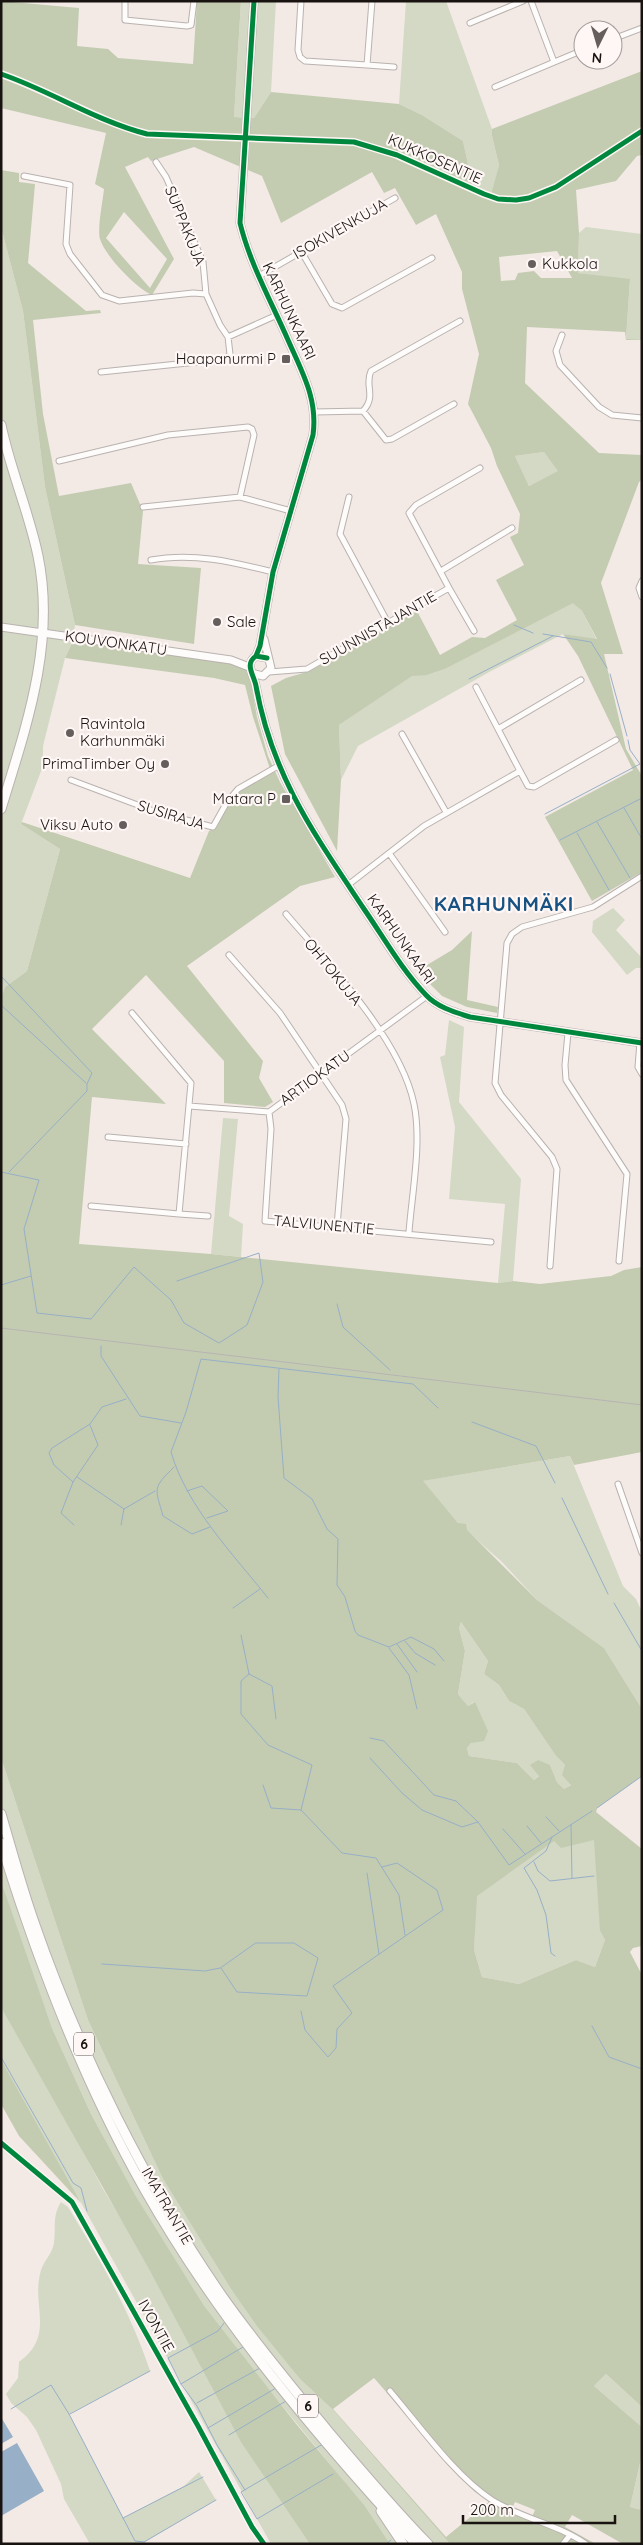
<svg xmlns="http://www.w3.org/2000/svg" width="643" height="2545" viewBox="0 0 643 2545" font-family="Quicksand,sans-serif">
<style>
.green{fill:#d3d9c5;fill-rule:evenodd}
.forest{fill:#c3ccb1;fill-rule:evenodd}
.water{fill:#97afc7}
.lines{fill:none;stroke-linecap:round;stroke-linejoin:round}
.stream{stroke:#97afc7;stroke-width:1}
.street-casing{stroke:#b9b2af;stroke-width:7}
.secondary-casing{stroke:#b9b2af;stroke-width:9}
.highway-casing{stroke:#b9b2af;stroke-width:11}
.street{stroke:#fdfcfb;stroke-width:5}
.secondary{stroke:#fdfcfb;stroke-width:7}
.highway{stroke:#fdfcfb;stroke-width:9}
.rail{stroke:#b6b4b3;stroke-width:1}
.cycleway-casing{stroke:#fef7f5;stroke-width:8}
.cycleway{stroke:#00873e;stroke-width:5}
.poi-dot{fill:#655e5c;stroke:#fef7f5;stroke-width:2}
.labels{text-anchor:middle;stroke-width:4.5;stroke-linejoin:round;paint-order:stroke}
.shield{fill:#fef7f5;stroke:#5d5755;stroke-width:1}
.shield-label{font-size:14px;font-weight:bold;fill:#181311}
.street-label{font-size:15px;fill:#181311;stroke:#fef7f5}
.poi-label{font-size:15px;fill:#181311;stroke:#fef7f5;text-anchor:end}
.district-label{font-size:20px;font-weight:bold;letter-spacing:1px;fill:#185282;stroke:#fef7f5}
</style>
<rect width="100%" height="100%" fill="#f3eae6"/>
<path class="green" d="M241 1H276L271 92 254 118 234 117Z
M406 1H446L492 129V136L499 165 492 195 473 187 463 141 422 115 399 104Z
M1 227 23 311 45 487 75 625 73 641 65 658 43 746V766L21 824 60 849 27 971 5 987 1 998Z
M586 227 642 234V340H626L630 280 578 273 579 233Z
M544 452 559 471 529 486 515 456Z
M573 602 582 611 597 640 563 634 491 671 358 746 341 780 339 725 412 675H427L445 669Z
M613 908 625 920 616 930 642 958V968H636L627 975 592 932 593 921Z
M449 1020 464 1027 459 1102 521 1179 513 1281 498 1283 505 1204 449 1199 455 1127 440 1057 445 1055Z
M223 1118 238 1119 229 1216 243 1224 241 1257 211 1254Z
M570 1456 623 1586 636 1599 642 1612V1709L604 1648 537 1600 502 1562 458 1523 422 1481Z
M461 1622 488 1661 484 1674 499 1685 509 1701 524 1709 556 1756 565 1765 572 1784 564 1789 557 1782 550 1765 534 1780 517 1763 469 1756 467 1748 471 1743 474 1702 468 1706 458 1694 465 1651 459 1628Z
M1 1758 88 2020 163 2179 229 2286 300 2379 332 2409 450 2544H390L358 2498 311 2544H271L79 2199 1 2085V1999L103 2189 135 2242 179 2267 134 2195 91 2114 52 2028 16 1929 1 1880ZM267 2387 346 2484 239 2438Z
M630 1784 597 1808 596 1813 602 1817 600 1931 605 1940 595 1967 576 1960 519 1984 482 1977 474 1950 476 1896 510 1871 479 1796Z
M61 2202 68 2207C100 2259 131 2313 150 2371L69 2414 123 2518 184 2486 199 2472 216 2500 145 2542V2544H90L64 2499 61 2484 36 2430 27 2417 11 2403 6 2394 18 2378 19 2362C55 2336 32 2307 40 2274 42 2262 52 2255 54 2243 56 2228 52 2216 61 2202Z
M606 2374 642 2407V2427L594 2386Z
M642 2454V2510L630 2507Z"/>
<path class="forest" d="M1 1 79 8 77 46 108 49 118 58 193 64 197 1H241L234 117 254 118 271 92 399 104 422 115 463 141 473 187 491 195 499 165 492 136V129L642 71V155L637 156 616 181 576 190 579 233 578 273 630 279 626 339 642 340H626L625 332 527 327 525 383 599 453 642 455V479L639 482 601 583 623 654H604L626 749 642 776V872L592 901 545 817 633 770 578 656 563 634 597 639 582 611 573 603 445 669 427 675 412 676 339 725 341 780 337 851 285 754 271 686 286 678 310 671 417 611 440 655 472 637 485 638 517 620 496 580 524 565 510 537 518 533 520 514 497 466 491 448 468 404 479 354 462 289V272L436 214 416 225 395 188 384 193 372 172 281 223 262 176 194 147 151 161 148 157 125 167 174 259 152 295C136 288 105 256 100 239 97 229 103 200 104 189L95 184 106 133 1 108ZM124 212 167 259 150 288 106 238ZM557 251 572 278H541L534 271 518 273 515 280 501 281 499 257ZM544 452 558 471 529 486 515 456Z
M1 170 19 173V182L35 184 28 263 86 311 100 310 101 313 33 320 43 414 59 496 131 483 143 511 138 564 201 568 194 644 75 625 45 487 23 311 1 227Z
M73 641 234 663 245 668 250 677 257 717 268 756 280 782 335 877 300 886 187 966 263 1061 259 1078 273 1102 265 1107 224 1103V1061L146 975 92 1029 166 1104 92 1097 79 1244 211 1254 498 1283 513 1281 540 1284 611 1276 624 1270 642 1267V1452L574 1465 570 1456 423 1481 458 1523 466 1524 467 1530 537 1600 604 1648 642 1709V1776L597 1808 596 1812 642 1849V1946L633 1948 630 1952 642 1975V2407L606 2374 594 2386 642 2427V2454L630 2507 642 2510V2544H623L572 2515 565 2527 596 2544H450L332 2409 300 2379 257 2326 229 2286 163 2179 88 2020 1 1758V998L5 987 27 971 60 849 21 824 22 822 190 878 209 831 217 827 229 802 240 789 271 772 253 717 245 685 214 678 65 658ZM461 1622 488 1661 484 1674 499 1685 509 1701 524 1709 556 1756 565 1765 562 1775 571 1785 564 1789 557 1782 550 1765 538 1760 530 1765 539 1776 534 1780 517 1763 469 1756 467 1748 471 1743 484 1741 488 1731 475 1702 468 1706 458 1694 465 1651 459 1628ZM594 1840 600 1931 605 1940 595 1967 576 1960 519 1984 482 1977 474 1950 477 1896 554 1841 561 1848ZM374 2378 461 2478 475 2492 490 2501 446 2537 333 2409ZM515 2502 535 2510 532 2517 512 2509Z
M472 931 467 1000 498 1007 497 1013 467 1007 442 996 417 971 452 950Z
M1 1881 52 2028 91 2114 135 2195 204 2306 297 2425 364 2505 390 2544H310L241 2442 149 2269 1 2007Z
M1 2060 81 2203 19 2136 1 2104Z"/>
<path class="water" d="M1 2417 13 2437 1 2444Z
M17 2443 44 2491 1 2516V2452Z"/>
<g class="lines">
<path class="stream" d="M514 625 533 633
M543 634 591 642 607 668
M610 674 627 736
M469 679 553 636
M624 808 642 839
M545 814 640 764 630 750 628 740
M597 822 630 878
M577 833 609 890
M560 840 642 798
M1 976 92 1073 87 1084V1091L9 1172
M1 1005 86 1083
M1 1172 39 1180 24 1229 37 1313 91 1319 134 1267 171 1300 184 1323 219 1343 247 1325 263 1282 259 1253 177 1281
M1 1285 31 1276
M337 1304 343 1327 390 1370
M101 1346V1356L140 1416 181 1423
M279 1369 278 1397 284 1478 312 1499 327 1529 338 1539 337 1585 345 1597 355 1631 358 1635 389 1647 411 1637 434 1649 444 1661
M472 1422 536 1446 555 1483
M174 1467C152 1489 155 1487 163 1516L192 1534 210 1527
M77 1477 124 1509
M73 1482 54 1465 49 1453 52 1448 90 1424 102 1407 126 1399
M187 1491 202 1486 228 1511 207 1518
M562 1498 608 1594
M124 1509 155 1491
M74 1525 61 1513 73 1482 98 1445 90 1425
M121 1525 124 1509
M268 1598C233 1554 187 1507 171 1452L186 1412 201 1359 413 1384 438 1408
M614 1603 642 1651
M233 1608 260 1589
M241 1635 249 1674 272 1686 276 1719
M405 1641 415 1653 435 1665
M397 1644 417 1672
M389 1648 409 1675 417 1709
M249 1674 241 1681V1714L268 1745 312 1765 301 1810
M370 1738 384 1741 434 1795 456 1801 478 1822 509 1865 592 1811
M370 1758 402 1793 422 1810 462 1827 478 1822
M263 1785 271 1808 301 1810 342 1853 376 1858 399 1895 405 1935
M597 1808 642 1776
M546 1817 559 1831
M571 1825 572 1878
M527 1826 541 1843
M503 1829 525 1854
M552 1837 546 1851 524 1868 537 1890 546 1915 551 1953 555 1956
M534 1862 538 1871 550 1881 594 1876
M367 1873 379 1954
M256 1943H294L318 1958 307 1996 237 1992 221 1968Z
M102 1964 205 1971 220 1968
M301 2011 305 2030 328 2057 336 2048 337 2029 352 2013 333 1986 443 1910 437 1890 397 1863 382 1867
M592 2026 609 2057 642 2069
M1 2057 73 2183 81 2188 87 2211
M224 2323 218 2331 168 2358 181 2384 197 2406 217 2445 245 2490
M181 2384 243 2347
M197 2403 260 2368
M11 2409 51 2385 69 2414 135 2541 144 2542 216 2500
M70 2414 150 2371
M208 2428 276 2388
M229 2435 286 2401
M323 2444 241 2492 257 2519 333 2474
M123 2518 203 2477
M386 2544 391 2540"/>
<g class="street-casing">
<path id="street" d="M125 1V20L187 26 191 25 194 1
M301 1 298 50 300 57 305 61 367 65 372 1
M531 1 554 62
M470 23 523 1
M613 39 642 28
M367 65 394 67
M495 87 583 50
M156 162 166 177 203 262 206 294
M24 176 70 185 66 244 70 254 102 295 119 301 193 293 206 294 220 325 228 337 277 315
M301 251 332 304 342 308 432 258
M259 276 395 198
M562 335 556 351 560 365 599 407 612 415 642 418
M101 372 226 359 230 354 228 337
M363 411C377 396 364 385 371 371L460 321
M315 412 363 411 386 440 392 439 454 404
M59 461 168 435 248 427 252 429 254 435 240 497
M349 497 340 534 388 623
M143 507 240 497 291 511
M151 560C192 552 233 562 273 572
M441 571 512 528
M642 581 639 588 642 597
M449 588 409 513 416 505 480 468
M269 672 307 669 449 588 474 631
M498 729 581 680
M402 734 446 812
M520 771 528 786 534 787 616 740
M71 780 159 813 213 827 227 802 238 789 278 766
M389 853 445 932
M348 885 424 826 520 771 476 687
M286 914C328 963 401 1040 414 1104 422 1142 412 1193 409 1232
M229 955 280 1013 342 1105 346 1119 337 1226
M568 1033 565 1065 566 1080 627 1174 619 1261
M640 1042 638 1067 642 1074
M189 1106 269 1112 427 996
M269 1112 271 1129 265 1221 491 1242
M108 1137 186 1144
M91 1206 179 1214 191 1083 132 1013
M179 1214 208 1216
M550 1266 557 1169 552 1157 501 1095 495 1083 507 943 512 934 522 927 593 907 642 876
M618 1484 642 1553
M1 2143 72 2202 198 2426 252 2527 264 2544
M390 2391C419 2425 455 2476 492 2500 521 2518 557 2524 586 2544
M563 2544 570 2535"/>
</g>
<g class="secondary-casing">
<path id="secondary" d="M254 1 240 223C250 264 271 301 288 340 302 372 318 399 313 435L273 572 260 646 256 656
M1 627 231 660 249 667
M267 658 256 656C244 664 254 675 256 686 272 776 315 835 364 909 384 938 402 970 426 995 437 1007 454 1012 470 1017L642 1043
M252 673 263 676 271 668 264 639"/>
</g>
<g class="highway-casing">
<path id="highway" d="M1 425C10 469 29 512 38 556 56 643 26 727 1 809
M1 1814C12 1851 22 1889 35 1925 78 2049 147 2188 222 2296 255 2343 292 2387 328 2431 360 2469 393 2508 428 2544
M1 1843C38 1963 83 2081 145 2190 218 2319 316 2435 416 2544
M381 2511 403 2544"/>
</g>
<use href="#street" class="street"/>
<use href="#secondary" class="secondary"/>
<use href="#highway" class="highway"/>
<path class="rail" d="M1 1328 642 1405"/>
<g class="cycleway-casing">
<path id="cycleway" d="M254 1 240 223C250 264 271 301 288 340 302 372 318 399 313 435L273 572 260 646 256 656
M1 74C51 91 96 121 147 134L354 142 397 155 484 194 498 199 516 200 529 198 556 187 642 131
M267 658 256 656C244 664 254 675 256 686 272 776 315 835 364 909 384 938 402 970 426 995 437 1007 454 1012 470 1017L642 1043
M1 2143 72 2202 198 2426 252 2527 264 2544"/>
</g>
<use href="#cycleway" class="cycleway"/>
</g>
<g class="poi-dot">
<circle cx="532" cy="264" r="5"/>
<rect x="281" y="354" width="10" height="10" rx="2.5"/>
<circle cx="217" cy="622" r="5"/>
<circle cx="70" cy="733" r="5"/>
<circle cx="165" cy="764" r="5"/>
<rect x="281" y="794" width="10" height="10" rx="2.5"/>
<circle cx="123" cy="825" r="5"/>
</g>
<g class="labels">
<g class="shield">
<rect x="74" y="2032.5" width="20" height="23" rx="4"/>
<rect x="298" y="2394.5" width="20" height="23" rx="4"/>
</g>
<g class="shield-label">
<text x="84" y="2049">6</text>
<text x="308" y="2411">6</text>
</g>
<g class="street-label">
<text transform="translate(435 159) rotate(24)" y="5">KUKKOSENTIE</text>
<text transform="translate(185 226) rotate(68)" y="5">SUPPAKUJA</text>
<text transform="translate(340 229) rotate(-30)" y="5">ISOKIVENKUJA</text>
<text transform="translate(289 311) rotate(65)" y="5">KARHUNKAARI</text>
<text transform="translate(378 628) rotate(-30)" y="5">SUUNNISTAJANTIE</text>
<text transform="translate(116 643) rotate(8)" y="5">KOUVONKATU</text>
<text transform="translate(171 815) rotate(17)" y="5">SUSIRAJA</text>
<text transform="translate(401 939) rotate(55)" y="5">KARHUNKAARI</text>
<text transform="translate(333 972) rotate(51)" y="5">OHTOKUJA</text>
<text transform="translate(315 1078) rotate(-36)" y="5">ARTIOKATU</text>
<text transform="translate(324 1225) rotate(5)" y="5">TALVIUNENTIE</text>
<text transform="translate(167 2206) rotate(60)" y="5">IMATRANTIE</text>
<text transform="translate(156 2326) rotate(61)" y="5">IVONTIE</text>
</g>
<g class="poi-label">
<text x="542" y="269" text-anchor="start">Kukkola</text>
<text x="276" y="364">Haapanurmi P</text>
<text x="227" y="627" text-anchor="start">Sale</text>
<text x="80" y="729" text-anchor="start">Ravintola<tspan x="80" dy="17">Karhunmäki</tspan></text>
<text x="155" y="769">PrimaTimber Oy</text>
<text x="276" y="804">Matara P</text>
<text x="113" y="830">Viksu Auto</text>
</g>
<g class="district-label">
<text x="504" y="911">KARHUNMÄKI</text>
</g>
</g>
<rect width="643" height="2545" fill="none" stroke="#181311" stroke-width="5"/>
<g transform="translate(598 45) rotate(185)"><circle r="24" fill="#fef7f5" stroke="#a29c9a"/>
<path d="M0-4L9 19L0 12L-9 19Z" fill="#655e5c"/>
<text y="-8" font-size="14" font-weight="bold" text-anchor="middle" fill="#181311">N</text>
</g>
<path d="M463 2515v8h152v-8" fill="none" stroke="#181311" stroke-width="2.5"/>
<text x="470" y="2515" font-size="15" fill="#181311" stroke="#fef7f5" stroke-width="4" paint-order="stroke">200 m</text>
</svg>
